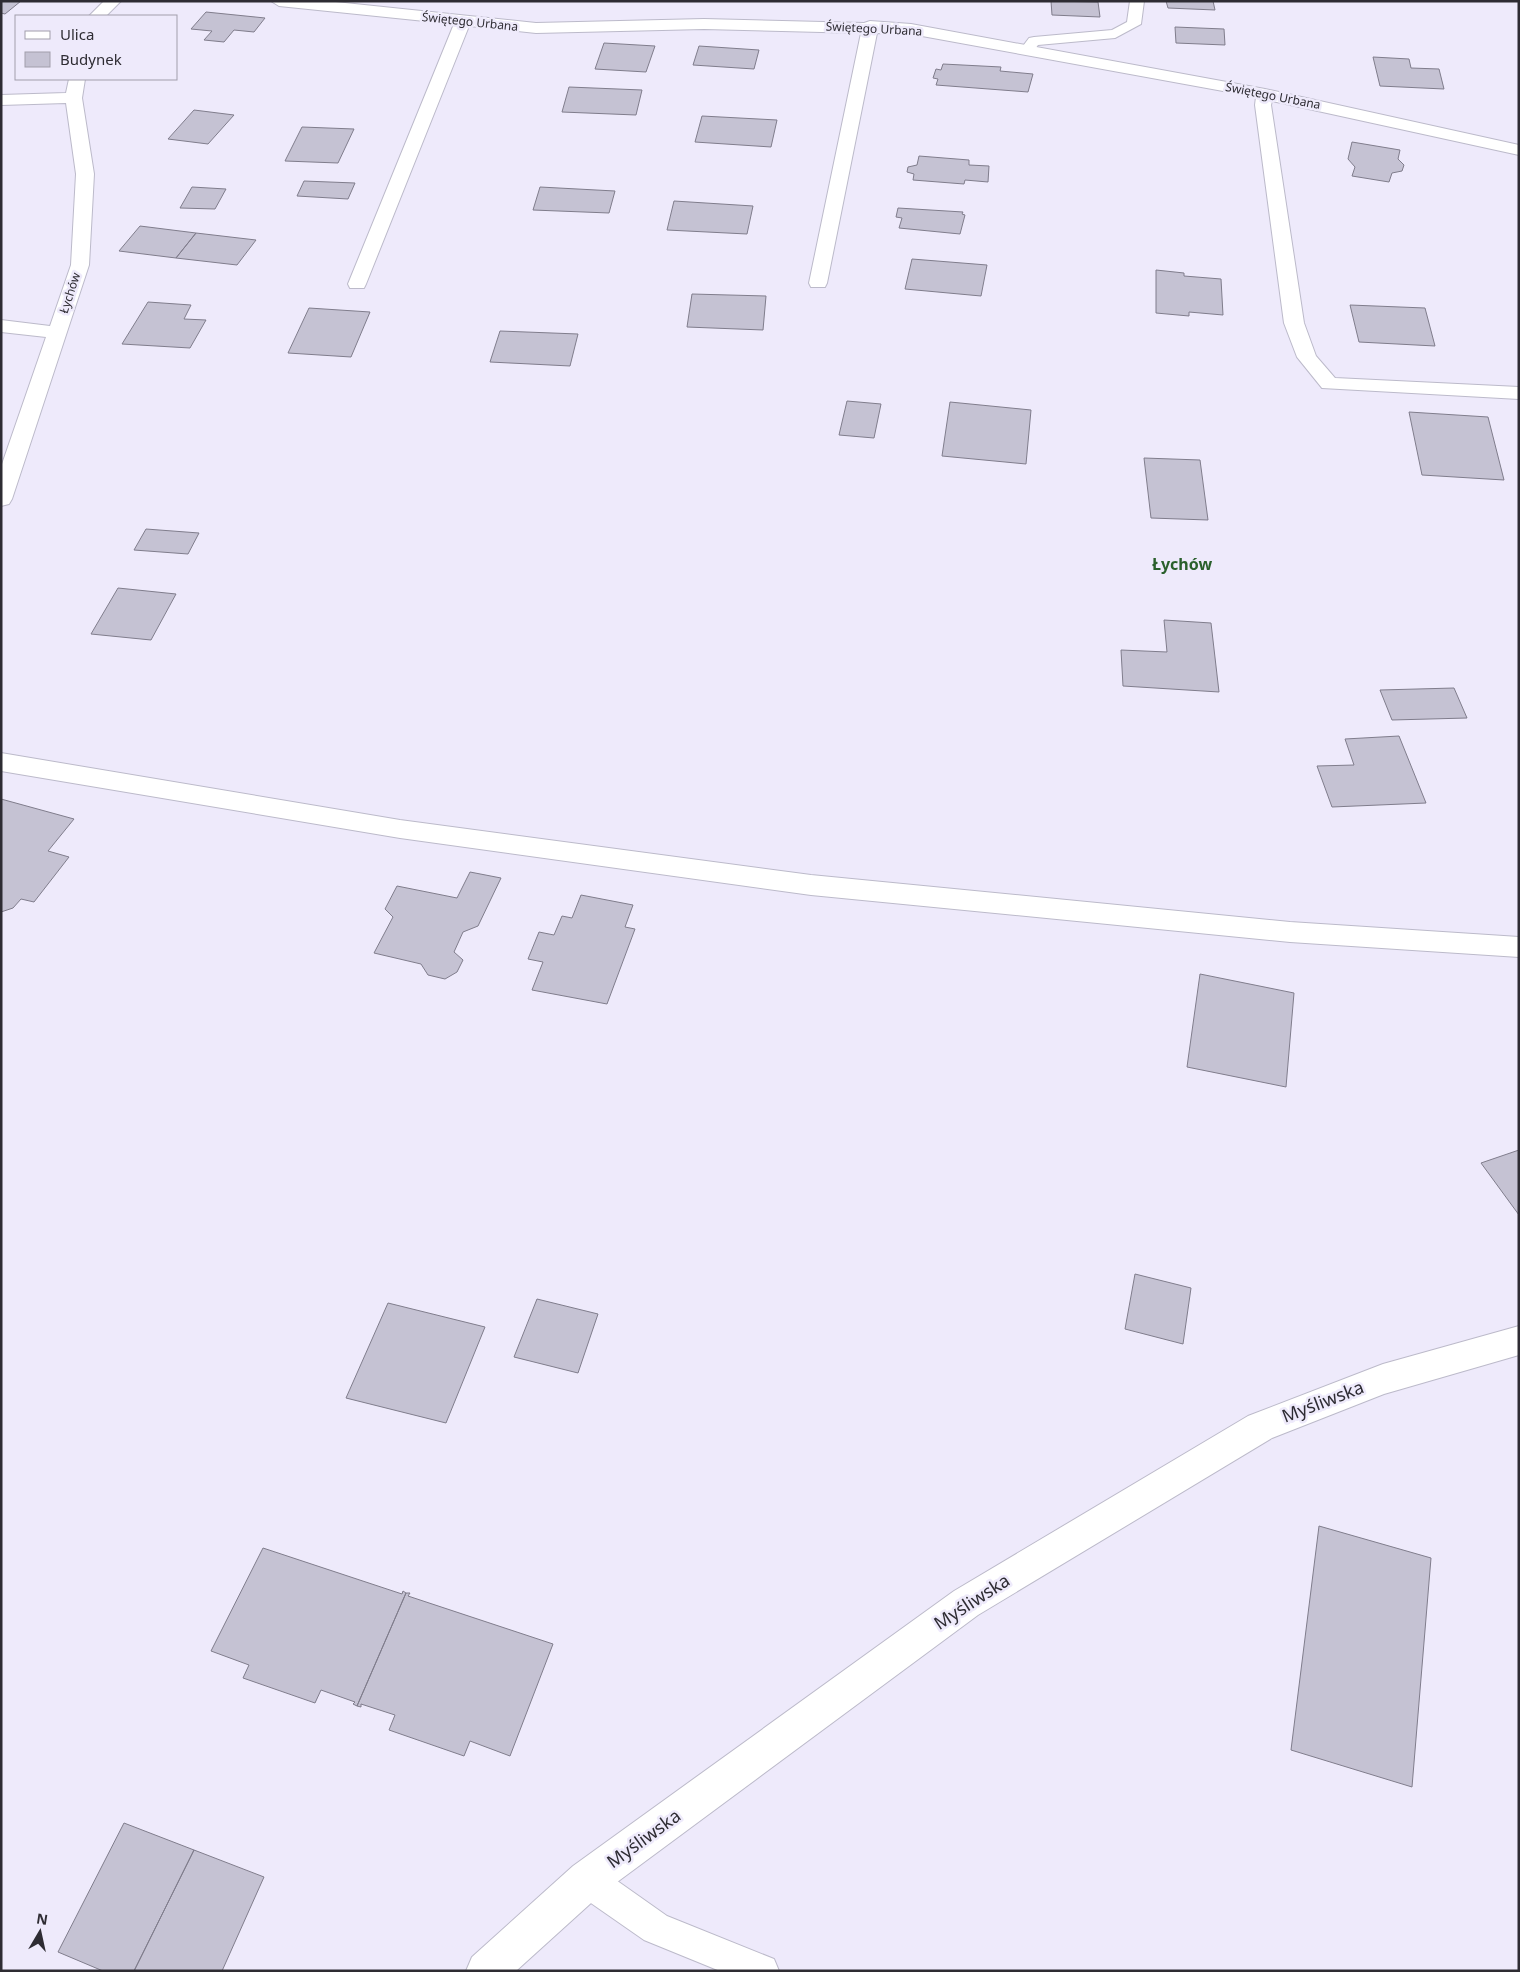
<svg xmlns="http://www.w3.org/2000/svg" width="1520" height="1972" viewBox="0 0 1520 1972" font-family="'Noto Sans',sans-serif">
<style>
.building{fill:#c5c2d3;stroke:#807d8c}
.lines{fill:none;stroke-linecap:round;stroke-linejoin:round}
.service-casing{stroke:#bcbaca;stroke-width:2}
.minor-casing{stroke:#bcbaca;stroke-width:2}
.service{fill:#fff;fill-rule:evenodd}
.minor{fill:#fff;fill-rule:evenodd}
.labels{text-anchor:middle;stroke-width:5;stroke-linejoin:round;paint-order:stroke}
.far-street-label{font-size:12px;fill:#2e2c33;stroke:#eeeafb}
.neighbourhood-label{font-size:16px;font-weight:bold;fill:#2a602c;stroke:#eeeafb}
.near-street-label{font-size:18px;fill:#2e2c33;stroke:#eeeafb}
</style>
<rect width="100%" height="100%" fill="#eeeafb"/>
<path class="building" d="M1 1H21L5 14 1 13Z
M1051 1 1098 2 1100 17 1052 15Z
M1166 1H1213L1215 10 1168 8Z
M206 12 265 18 254 32 234 30 224 42 204 40 212 31 191 29Z
M1175 27 1224 29 1225 45 1176 43Z
M604 43 655 46 646 72 595 69Z
M699 46 759 50 754 69 693 65Z
M1373 57 1409 59 1411 68 1439 69 1444 89 1380 86Z
M943 64 1001 67 1000 71 1033 74 1028 92 936 85 938 79 933 78 936 69 941 70Z
M569 87 642 90 636 115 562 112Z
M194 110 234 115 208 144 168 139Z
M702 116 777 120 771 147 695 142Z
M302 127 354 129 338 163 285 161Z
M1352 142 1400 150 1398 159 1404 165 1402 171 1392 173 1389 182 1352 176 1355 167 1348 159Z
M919 156 969 160V165L989 166 988 182 965 180 964 184 913 180 914 174 907 172 908 167 917 165Z
M304 181 355 183 348 199 297 196Z
M192 187 226 189 215 209 180 208Z
M540 187 615 191 609 213 533 210Z
M674 201 753 206 747 234 667 230Z
M898 208 963 212 962 214 965 215 960 234 899 228 902 218 896 217Z
M140 226 196 233 176 258 119 251Z
M196 233 256 240 237 265 176 258Z
M912 259 987 265 981 296 905 289Z
M1156 270 1184 273V276L1221 279 1223 315 1189 312V316L1156 313Z
M692 294 766 296 763 330 687 327Z
M148 302 191 305 184 319 206 320 190 348 122 344Z
M1350 305 1425 308 1435 346 1359 342Z
M309 308 370 312 351 357 288 353Z
M500 331 578 334 570 366 490 362Z
M847 401 881 404 874 438 839 435Z
M950 402 1031 410 1026 464 942 456Z
M1409 412 1488 417 1504 480 1422 475Z
M1144 458 1200 460 1208 520 1151 518Z
M146 529 199 533 188 554 134 550Z
M118 588 176 594 151 640 91 634Z
M1164 620 1211 623 1219 692 1123 686 1121 650 1167 652Z
M1454 688 1467 718 1392 720 1380 690Z
M1399 736 1426 803 1332 807 1317 766 1354 765 1345 739Z
M1 799 74 819 48 851 69 857 34 902 21 899 13 908 1 912Z
M470 872 501 878 478 926 463 932 454 952 463 960 457 972 445 979 428 975 421 964 374 953 393 917 385 909 397 886 457 898Z
M581 895 633 905 625 927 635 929 607 1004 532 990 543 962 528 959 539 932 554 935 562 916 572 918Z
M1200 974 1294 993 1286 1087 1187 1067Z
M1519 1150V1215L1481 1163Z
M1135 1274 1191 1288 1183 1344 1125 1329Z
M537 1299 598 1314 578 1373 514 1357Z
M388 1303 485 1327 446 1423 346 1398Z
M1319 1526 1431 1558 1412 1787 1291 1750Z
M263 1548 402 1594 403 1591 406 1593 357 1706 353 1704 355 1702 321 1690 315 1703 243 1678 249 1665 211 1651Z
M406 1593H410L408 1596 553 1644 510 1756 470 1741 464 1756 389 1730 395 1715 361 1704V1707L357 1706Z
M124 1823 194 1850 134 1971H103L58 1952Z
M194 1850 264 1877 222 1971H134Z"/>
<g class="lines">
<g class="service-casing">
<path id="service" d="M1130 1H1144L1141 24 1115 38 1038 45 1032 53 1027 54 1020 50 1029 38 1034 37 1112 30 1127 22Z
M587 1863 599 1868 667 1916 774 1959 779 1971H720L644 1940 575 1892 570 1880 575 1868Z"/>
</g>
<g class="minor-casing">
<path id="minor" d="M104 1H121L106 16H89Z
M271 1H326L536 23 704 19 864 23 870 21 911 24 1265 89 1519 145V155L1272 101 1271 105 1304 323 1316 356 1335 378 1519 387V399L1322 388 1297 357 1284 323 1255 105 1256 97 911 34 877 33 827 283 825 287H811L809 283 861 33 704 29 536 33 469 26 366 284 364 288H350L348 284 454 24 279 6Z
M69 79H85L82 98 94 174 89 265 12 499 9 504 1 506V467L46 337 1 332V320L50 326 71 265 76 174 66 103 1 105V95L66 93Z
M1 753 400 820 811 875 1290 922 1519 937V957L1290 942 811 895 400 838 1 771Z
M1519 1326V1355L1384 1394 1272 1438 978 1615 601 1894 516 1971H466L472 1957 573 1866 954 1591 1248 1416 1383 1364Z"/>
</g>
<use href="#service" class="service"/>
<use href="#minor" class="minor"/>
</g>
<g class="labels">
<g class="far-street-label">
<text transform="translate(470 22) rotate(6)" y="4">Świętego Urbana</text>
<text transform="translate(874 29) rotate(3)" y="4">Świętego Urbana</text>
<text transform="translate(1273 96) rotate(11)" y="4">Świętego Urbana</text>
<text transform="translate(70 293) rotate(-72)" y="4">Łychów</text>
</g>
<g class="neighbourhood-label">
<text x="1182" y="570">Łychów</text>
</g>
<g class="near-street-label">
<text transform="translate(1323 1402) rotate(-21)" y="6">Myśliwska</text>
<text transform="translate(972 1602) rotate(-33)" y="6">Myśliwska</text>
<text transform="translate(644 1839) rotate(-36)" y="6">Myśliwska</text>
</g>
</g>
<rect width="1520" height="1972" fill="none" stroke="#2e2c33" stroke-width="5"/>
<rect x="15" y="15" width="162" height="65" fill="#eeeafb" stroke="#a19eab"/>
<rect x="25" y="31" width="25" height="8" fill="#ffffff" stroke="#a19eab"/>
<text x="60" y="40" font-size="15" fill="#2e2c33">Ulica</text>
<rect x="25" y="52" width="25" height="15" fill="#c5c2d3" stroke="#a19eab"/>
<text x="60" y="65" font-size="15" fill="#2e2c33">Budynek</text>
<g transform="translate(40 1932) rotate(9)" stroke="#eeeafb" stroke-width="4" paint-order="stroke">
<path d="M0-4L9 19L0 12L-9 19Z" fill="#2e2c33"/>
<text y="-8" font-size="14" font-weight="bold" text-anchor="middle" fill="#2e2c33">N</text>
</g>
</svg>
